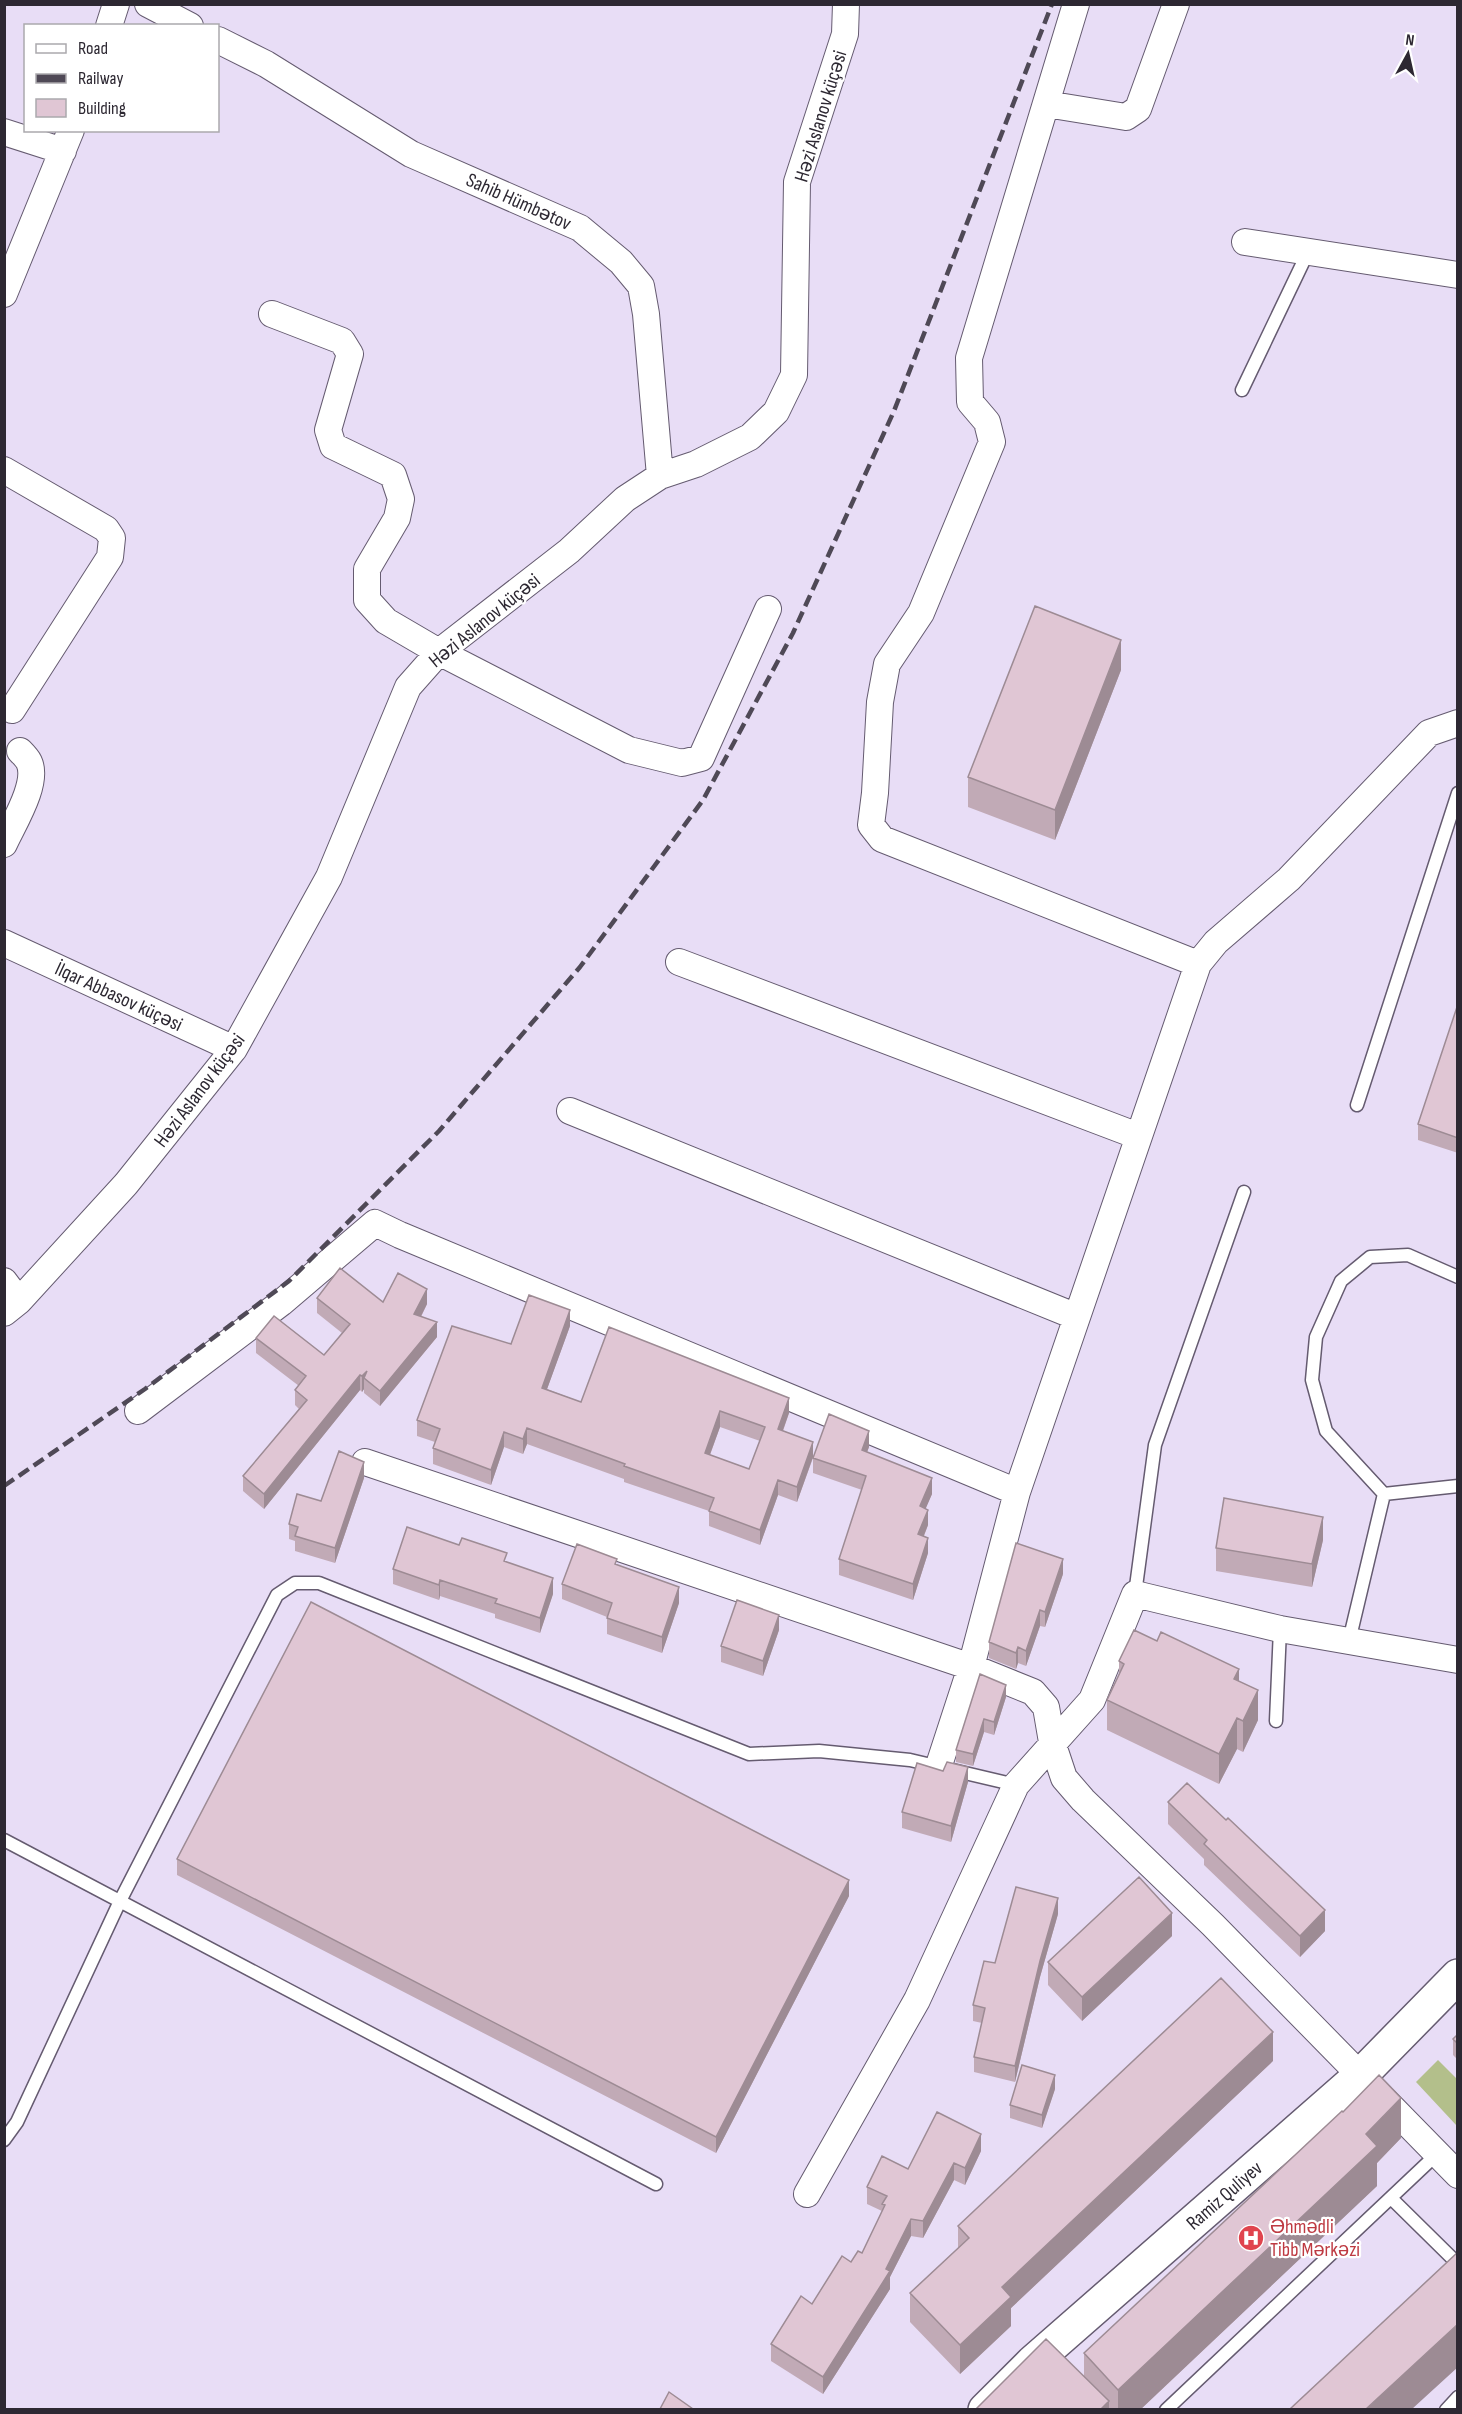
<svg xmlns="http://www.w3.org/2000/svg" width="1462" height="2414" viewBox="0 0 1462 2414" font-family="'Sofia Sans Condensed',sans-serif">
<style>
.green{fill:#b3bf8b}
.lines{fill:none;stroke-linecap:round;stroke-linejoin:round}
.service-casing{stroke:#655b70;stroke-width:15}
.minor-casing{stroke:#655b70;stroke-width:28}
.secondary-casing{stroke:#655b70;stroke-width:36}
.service{stroke:#fff;stroke-width:12}
.minor{stroke:#fff;stroke-width:26}
.secondary{stroke:#fff;stroke-width:33}
.rail{stroke:#4f4956;stroke-width:4.5;stroke-dasharray:12 6;stroke-linecap:butt}
.wall{fill:#c1aab6;fill-rule:evenodd}
.shaded-wall{fill:#9d8b94}
.building{fill:#e0c6d4;stroke:#9d8b94;stroke-width:1.5;fill-rule:evenodd}
.labels{text-anchor:middle;stroke-width:4.5;stroke-linejoin:round;paint-order:stroke}
.street-label{font-size:20px;fill:#2d2832;stroke:#fff}
.health-label{font-size:20px;fill:#be3a42;stroke:#fff;text-anchor:start}
</style>
<rect width="100%" height="100%" fill="#e8ddf6"/>
<path class="green" d="M1438 2060 1457 2079V2126L1416 2082Z"/>
<g class="lines">
<g class="service-casing">
<path id="service" d="M1242 390 1308 252
M1357 1105 1458 793
M1384 1494 1326 1431 1312 1380 1316 1337 1341 1281 1370 1257 1408 1255 1458 1277
M1384 1494 1458 1486
M1135 1594 1155 1445 1244 1192
M1349 1641 1384 1494
M1276 1721 1280 1629
M4 1840 656 2184
M4 2140 17 2122 120 1901 277 1595 295 1583H319L749 1754 819 1751 910 1760 1016 1785
M1391 2198 1458 2264
M1166 2410 1437 2154
M1446 2410 1458 2397"/>
</g>
<g class="minor-casing">
<path id="minor" d="M148 4 190 26
M1076 4 969 358 970 402 987 422 992 442 921 613 887 664 880 702 875 793 871 825 882 839 1198 964
M109 26 116 4
M218 40 266 64 411 154 580 228 621 262 641 286 646 314 660 476
M1046 104 1126 117 1138 109 1176 4
M4 132 63 151
M1245 242 1458 275
M4 294 71 130
M272 314 342 341 350 354 328 430 333 446 393 475 401 499 397 518 367 569V600L386 621 439 652 629 750 682 763 701 758 768 609
M4 470 106 529 112 538 110 557 12 710
M4 844C13 824 39 783 29 762 27 758 23 754 20 751
M4 943 234 1049
M679 962 1138 1136
M570 1111 1077 1317
M4 1281 19 1301
M4 1313 19 1301 126 1184 234 1049 329 877 408 687 439 652 569 551 625 499 660 476 696 464 750 437 776 412 794 375 797 182 845 34 846 4
M138 1411 281 1303 375 1223 400 1235 1017 1492
M365 1462 971 1667 1033 1692 1046 1707 1052 1742 1064 1778 1083 1800 1213 1925 1458 2175
M939 1765 971 1667 1017 1492 1198 964 1216 942 1289 879 1429 733 1458 723
M807 2194 917 2000 1016 1785 1092 1700 1135 1594 1280 1629 1458 1660"/>
</g>
<g class="secondary-casing">
<path id="secondary" d="M985 2410 1033 2362 1361 2075 1458 1976"/>
</g>
<use href="#service" class="service"/>
<use href="#minor" class="minor"/>
<use href="#secondary" class="secondary"/>
<path class="rail" d="M4 1486 145 1389 289 1281 439 1131 580 967 703 800 793 633 894 411 1052 4"/>
</g>
<path class="wall" d="M1121 670 1055 840 968 807V777Z
M1458 852V872L1456 871V856Z
M1458 1004V1153L1418 1140V1124Z
M317 1298 427 1304 421 1317 437 1337 380 1406 364 1393V1389L362 1392 360 1390 264 1509 243 1491V1476L299 1409 295 1405V1390L299 1386 256 1353V1338L324 1355 342 1333 317 1313Z
M570 1326 547 1389 581 1402 789 1413 783 1431 813 1457 869 1447 867 1452 932 1494 925 1509 928 1525 924 1536 928 1553 913 1600 839 1575V1559L862 1490 813 1473V1458L797 1502 778 1495 760 1545 709 1526V1511L624 1482V1479L527 1444 523 1454 504 1447 491 1485 433 1464V1448L435 1442 417 1436V1420L511 1344ZM720 1427 760 1441 749 1469 710 1455Z
M364 1478 335 1563 295 1551V1541L289 1539V1524L321 1501Z
M1323 1540 1312 1587 1216 1571V1548Z
M507 1562 553 1594 540 1633 495 1618V1614L440 1596 439 1600 393 1584V1569Z
M617 1565 679 1603 662 1653 607 1634V1617L562 1599V1584Z
M1063 1574 1045 1627 1040 1626 1026 1666 1018 1663 1016 1669 989 1658V1642Z
M779 1630 763 1676 721 1662V1646Z
M1119 1661 1239 1681 1258 1720 1243 1752 1237 1749 1219 1784 1107 1730V1700L1119 1675Z
M980 1674 1006 1697 994 1735 984 1732 973 1766 956 1762V1750Z
M968 1782 951 1842 902 1828V1812Z
M1168 1802 1325 1931 1300 1957 1204 1865V1859L1168 1824Z
M177 1859 849 1896 716 2153 177 1875Z
M1058 1914 1040 1977 1015 2082 974 2072V2057L982 2023 973 2021V2005L995 1963Z
M1172 1936 1082 2021 1048 1985V1962Z
M1458 2034V2060L1453 2055V2039Z
M1273 2061 1011 2308V2326L960 2374 910 2322V2293L958 2248V2226Z
M1055 2089 1042 2128 1010 2118V2105Z
M1343 2112 1401 2138 1377 2163V2186L1141 2409H976L1084 2376V2353Z
M981 2151 965 2185 954 2180 923 2238 911 2236 890 2277V2289L823 2394 771 2361V2344L812 2304 851 2262 862 2253 882 2211 867 2204V2187L908 2169Z"/>
<path class="shaded-wall" d="M1121 640V670L1055 840V810Z
M427 1289V1304L414 1330V1314Z
M570 1310V1326L542 1403V1388Z
M437 1322V1337L380 1406V1391Z
M367 1371 364 1378V1389L362 1392V1376Z
M360 1375V1390L264 1509V1494Z
M789 1398V1413L778 1444V1429Z
M720 1411V1427L705 1468V1453Z
M527 1428V1444L523 1454V1439Z
M869 1431V1447L862 1465V1450Z
M504 1432V1447L491 1485V1470Z
M813 1442V1457L797 1502V1487Z
M364 1462V1478L335 1563V1548Z
M932 1478V1494L920 1522V1506Z
M778 1480V1495L760 1545V1530Z
M928 1510V1525L918 1550V1534Z
M1323 1517V1540L1312 1587V1564Z
M928 1538V1553L913 1600V1584Z
M1063 1559V1574L1045 1627V1612Z
M553 1578V1594L540 1633V1618Z
M440 1580V1596L439 1600V1585Z
M679 1587V1603L662 1653V1637Z
M1040 1610V1626L1026 1666V1651Z
M779 1615V1630L763 1676V1661Z
M1018 1647V1663L1016 1669V1653Z
M1239 1669V1700L1234 1679Z
M1006 1685V1697L994 1735V1722Z
M1258 1690V1720L1243 1752V1721Z
M1237 1718V1749L1219 1784V1754Z
M984 1719V1732L973 1766V1754Z
M968 1767V1782L951 1842V1826Z
M849 1880V1896L716 2153V2137Z
M1058 1898V1914L1040 1977 1015 2082V2066L1040 1961Z
M1325 1910V1931L1300 1957V1936Z
M1172 1913V1936L1082 2021V1997Z
M1273 2032V2061L1011 2308V2326L960 2374V2345L1002 2287Z
M1055 2075V2089L1042 2128V2115Z
M1401 2098V2138L1377 2163V2186L1141 2409H1118V2390Z
M981 2134V2151L965 2185V2168Z
M954 2163V2180L923 2238V2221Z
M911 2219V2236L890 2277V2289L823 2394V2377L886 2269Z
M1458 2324V2367L1412 2409H1366Z
M1109 2401V2409H1101Z"/>
<path class="building" d="M1035 606 1121 640 1055 810 968 777Z
M1458 1004V1138L1418 1124Z
M340 1268 383 1302 398 1273 427 1289 414 1314 437 1322 380 1391 364 1378 367 1371 362 1376 360 1375 264 1494 243 1476 307 1400 295 1390 306 1376 256 1338 274 1316 324 1355 350 1324 317 1298Z
M529 1295 570 1310 542 1388 581 1402 609 1327 789 1398 778 1429 813 1442 797 1487 778 1480 760 1530 709 1511 714 1498 624 1466 625 1464 527 1428 523 1439 504 1432 491 1470 433 1448 440 1429 417 1420 452 1326 511 1344ZM720 1411 765 1427 749 1469 705 1453Z
M829 1414 869 1431 862 1450 932 1478 920 1506 928 1510 918 1534 928 1538 913 1584 839 1559 866 1476 813 1458Z
M339 1451 364 1462 335 1548 295 1536 298 1527 289 1524 297 1494 321 1501Z
M1224 1498 1323 1517 1312 1564 1216 1548Z
M407 1527 459 1545 462 1538 507 1553 504 1561 553 1578 540 1618 495 1603 497 1599 440 1580 439 1585 393 1569Z
M1016 1543 1063 1559 1045 1612 1040 1610 1026 1651 1018 1647 1016 1653 989 1642Z
M577 1544 617 1559 615 1564 679 1587 662 1637 607 1618 612 1603 562 1584Z
M737 1600 779 1615 763 1661 721 1646Z
M311 1602 849 1880 716 2137 177 1859Z
M1134 1630 1157 1641 1161 1632 1239 1669 1234 1679 1258 1690 1243 1721 1237 1718 1219 1754 1107 1700 1124 1664 1119 1661Z
M980 1674 1006 1685 994 1722 984 1719 973 1754 956 1750Z
M947 1762 968 1767 951 1826 902 1812 917 1763 943 1771Z
M1187 1783 1226 1820 1228 1818 1325 1910 1300 1936 1204 1844 1207 1840 1168 1802Z
M1139 1877 1172 1913 1082 1997 1048 1962Z
M1016 1887 1058 1898 1040 1961 1015 2066 974 2057 985 2008 973 2005 984 1961 995 1963Z
M1221 1978 1273 2032 1002 2287 1011 2297 960 2345 910 2293 969 2238 958 2226Z
M1458 2034V2044L1453 2039Z
M1022 2065 1055 2075 1042 2115 1010 2105Z
M1379 2075 1401 2098 1366 2134 1377 2146 1118 2390 1084 2353 1342 2111 1343 2112Z
M937 2112 981 2134 965 2168 954 2163 923 2221 911 2219 886 2269 890 2271 823 2377 771 2344 801 2296 812 2304 842 2256 851 2262 858 2251 862 2253 885 2205 882 2204 887 2196 867 2187 882 2156 908 2169Z
M1458 2252V2324L1366 2409H1290Z
M1046 2339 1109 2401 1101 2409H976Z
M669 2392 693 2409H660Z"/>
<defs>
<g id="hospital-disc" transform="scale(1.35)"><circle r="9.5" fill="#e0444e" stroke="#fff"/><path d="M-5-5h3v3.5h4V-5h3V5h-3V1.5h-4V5h-3Z" fill="#fff"/></g>
</defs>
<g fill-rule="evenodd">
<use href="#hospital-disc" x="1251" y="2238"/>
</g>
<g class="labels">
<g class="street-label">
<text transform="translate(820 116) rotate(-73)" y="7">Həzi Aslanov küçəsi</text>
<text transform="translate(519 201) rotate(24)" y="7">Sahib Hümbətov</text>
<text transform="translate(484 620) rotate(-39)" y="7">Həzi Aslanov küçəsi</text>
<text transform="translate(119 996) rotate(25)" y="7">İlqar Abbasov küçəsi</text>
<text transform="translate(199 1090) rotate(-53)" y="7">Həzi Aslanov küçəsi</text>
<text transform="translate(1224 2195) rotate(-41)" y="7">Ramiz Quliyev</text>
</g>
<g class="health-label">
<text x="1270" y="2233">Əhmədli<tspan x="1270" dy="23">Tibb Mərkəzi</tspan></text>
</g>
</g>
<rect width="1462" height="2414" fill="none" stroke="#2d2832" stroke-width="12"/>
<rect x="24" y="24" width="195" height="108" fill="#ffffff" stroke="#aba9ad" stroke-width="1.5"/>
<rect x="36" y="44" width="30" height="9" fill="#ffffff" stroke="#aba9ad" stroke-width="1.5"/>
<text x="78" y="54" font-size="18" fill="#2d2832">Road</text>
<rect x="36" y="74" width="30" height="9" fill="#4f4956" stroke="#aba9ad" stroke-width="1.5"/>
<text x="78" y="84" font-size="18" fill="#2d2832">Railway</text>
<rect x="36" y="99" width="30" height="18" fill="#e0c6d4" stroke="#aba9ad" stroke-width="1.5"/>
<text x="78" y="114" font-size="18" fill="#2d2832">Building</text>
<g transform="translate(1408 54) rotate(8)" stroke="#ffffff" stroke-width="4.5" paint-order="stroke">
<path d="M0-4.5L10 22L0 15L-10 22Z" fill="#2d2832"/>
<text y="-9" font-size="16" font-weight="bold" text-anchor="middle" fill="#2d2832">N</text>
</g>
</svg>
